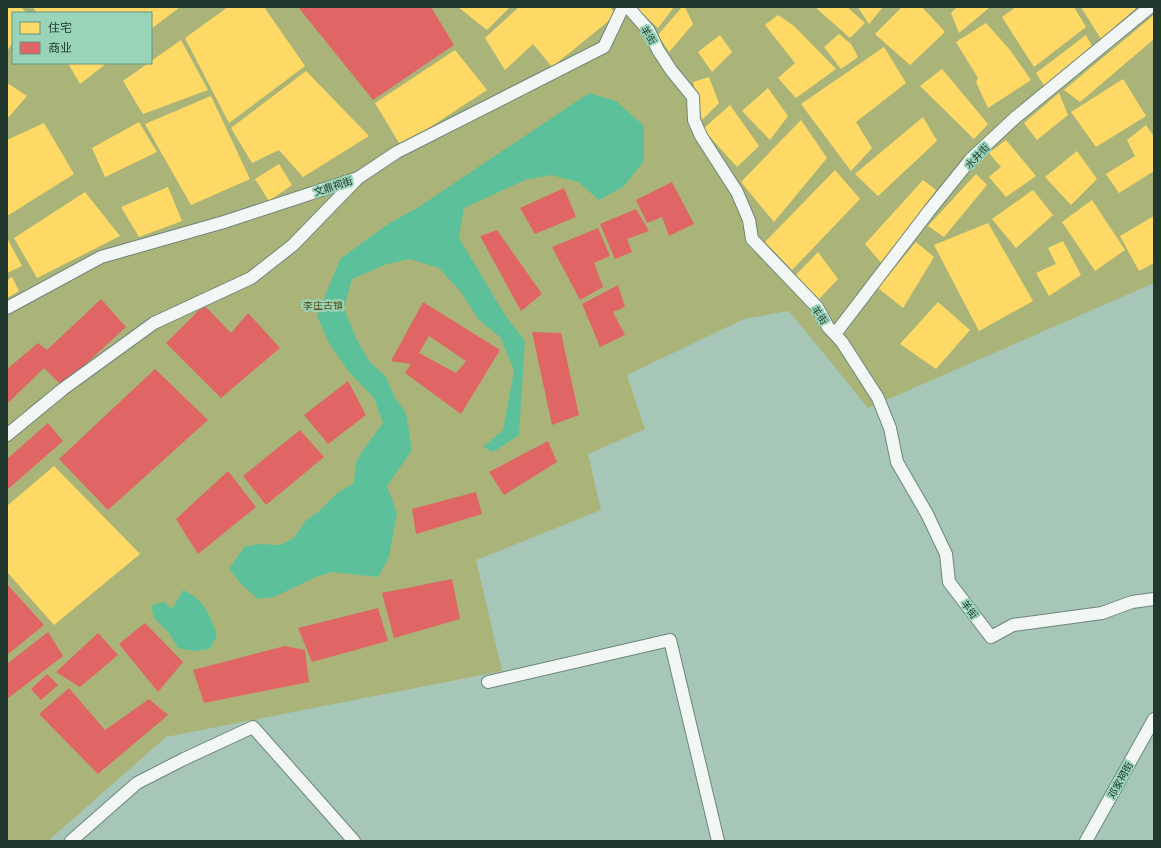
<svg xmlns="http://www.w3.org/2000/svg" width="1161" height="848" viewBox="0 0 1161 848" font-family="'Open Sans','Noto Sans SC',sans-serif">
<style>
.green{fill:#aab479;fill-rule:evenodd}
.water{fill:#5cc19a}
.homes{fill:#ffd966}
.shops{fill:#e06666;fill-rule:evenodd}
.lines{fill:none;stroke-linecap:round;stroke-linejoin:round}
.lane-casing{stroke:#6d867a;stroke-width:14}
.lane{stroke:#f2f6f4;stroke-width:12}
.labels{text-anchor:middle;stroke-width:4;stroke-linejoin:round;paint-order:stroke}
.street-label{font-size:10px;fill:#20382d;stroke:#99d3b8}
.park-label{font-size:10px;fill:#5a5418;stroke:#99d3b8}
</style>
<rect width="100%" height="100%" fill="#a6c6b7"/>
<path class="green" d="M7 7H1154V283L868 408 789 311 744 319 627 375 645 429 588 454 601 510 476 560 502 671 166 737 48 841H7ZM13 13H151V63H13Z"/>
<path class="water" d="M589 93 616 101 644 126V161L623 187 599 200 578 182 551 175 525 180 464 208 459 238 505 315 525 341 519 435 493 452 483 447 503 430 514 371 501 338 478 319 461 292 439 268 410 259 387 264 352 279 344 308 356 338 369 361 386 377 395 398 406 413 412 450 387 486 397 513 389 557 378 577 332 572 316 577 274 597 258 599 243 586 229 569 244 547 259 544 280 545 294 538 306 520 316 514 337 493 354 483 356 463 363 450 383 423 374 398 349 372 330 345 317 316 340 259 388 224 417 208Z
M183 590C205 599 209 614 217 635L210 649 194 651 178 648 169 633 154 618 151 605 164 602 172 609Z"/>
<path class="homes" d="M7 7H21L27 13H13V42L7 51Z
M33 7H180L151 29V13H37Z
M228 7H264L305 66 229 123 185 38Z
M458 7H510L487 30Z
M519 7H610L616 15 552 67 533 44 505 70 485 38Z
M636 7H674L658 28Z
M682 7H685L693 24 669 52 658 35Z
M815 7H847L865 23 850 38Z
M860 7H883L869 24 859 9Z
M902 7H922L945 32 910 65 875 34Z
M957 7H990L959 33 951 13Z
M1016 7H1074L1086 27 1034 67 1002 17Z
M1081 7H1137L1101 39Z
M778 15 794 26 836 69 796 98 778 78 795 63 765 25Z
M1154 15V39L1080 102 1064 90Z
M986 23 1010 50 1031 80 988 108 976 82 978 78 956 42Z
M839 34 851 44 858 57 841 69 824 47Z
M720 35 732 52 712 72 698 52Z
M1086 35 1092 46 1045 87 1036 73Z
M181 40 208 90 143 114 123 81Z
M884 47 906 83 856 122 872 148 851 171 801 104Z
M455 50 487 90 401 146 375 103Z
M68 63H107L80 84Z
M942 69 988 124 974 139 920 86Z
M306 71 369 136 303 177 279 150 252 163 231 128Z
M709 77 719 103 702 120 693 82Z
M1123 79 1146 116 1096 147 1071 112Z
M7 83 27 96 7 119Z
M768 88 788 116 770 140 742 111Z
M1059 93 1068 115 1037 140 1024 123Z
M211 96 250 179 191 205 145 124Z
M730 105 759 146 737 167 703 129Z
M923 117 937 141 878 196 855 174Z
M801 120 827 158 774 222 741 182Z
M139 122 157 152 105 177 92 148Z
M44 123 74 174 7 216V140Z
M1146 125 1154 137V171L1119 193 1106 174 1135 156 1127 140Z
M1006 140 1036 176 1006 197 989 177 1001 167 989 153Z
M1077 151 1097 179 1071 205 1045 177Z
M279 164 292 185 269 201 255 179Z
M835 170 860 199 792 270 765 242Z
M976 174 987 185 944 237 928 226Z
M923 180 936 190 883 265 865 244Z
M168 187 182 221 139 237 121 207Z
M1033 190 1053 215 1016 248 992 219Z
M85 192 120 236 37 278 14 238Z
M1092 200 1125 250 1095 271 1062 222Z
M1154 216V263L1139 271 1120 236Z
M988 223 1033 301 979 331 934 245Z
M7 238 22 266 7 273Z
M1063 241 1081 275 1049 296 1036 273 1056 264 1048 248Z
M916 242 934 257 903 308 878 288Z
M818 252 838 279 819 299 796 275Z
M12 277 19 291 7 298V280Z
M938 302 970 330 936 369 900 344Z
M54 466 140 554 54 625 7 572V506Z"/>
<path class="shops" d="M298 7H431L454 45 373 100Z
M672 182 694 224 669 236 662 217 647 223 636 200Z
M564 188 576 217 535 234 520 208Z
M636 209 649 231 627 239 632 252 615 259 600 224Z
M598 228 610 256 594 263 603 287 580 300 552 247Z
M497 230 542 294 521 311 480 236Z
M618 285 625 307 613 312 625 335 600 347 582 304Z
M101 299 126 327 62 386 44 368 7 404V369L38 343 47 350Z
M423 302 500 350 461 414 405 373 411 364 391 361ZM429 336 466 361 456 373 419 353Z
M204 305 231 333 248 313 280 348 221 398 166 343Z
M532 332 561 333 579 415 552 425Z
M155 369 208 420 108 510 59 459Z
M348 381 366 415 328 444 304 415Z
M48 423 63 441 7 490V459Z
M300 430 324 457 266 505 243 476Z
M548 441 557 462 504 495 489 472Z
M228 471 256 507 198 554 176 519Z
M476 492 482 514 416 534 412 509Z
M452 579 460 619 394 638 382 593Z
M7 584 44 625 7 655Z
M378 608 388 641 312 662 298 628Z
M145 623 183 662 158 692 119 644Z
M48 632 63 656 7 699V664Z
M98 633 118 655 80 687 56 672Z
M285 646 305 650 309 682 204 703 193 670Z
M47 674 58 685 41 700 31 689Z
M69 688 105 730 149 699 168 715 98 774 39 714Z"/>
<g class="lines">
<g class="lane-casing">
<path id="lane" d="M628 7 649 31 658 50 671 70 693 97 694 120 701 136 737 192 749 220 752 239 817 307 828 327 842 342 878 398 890 428 897 462 927 514 946 554 949 582 991 637 1013 625 1102 613 1132 602 1154 599
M7 308 101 257 224 222 358 178 397 152 604 47 623 7
M835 334 929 211 971 159 1016 117 1150 7
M7 435 63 389 154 323 251 278 293 245 357 179
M488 682 670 640 718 841
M71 841 137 783 184 759 253 727 354 841
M1086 841 1154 719"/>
</g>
<use href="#lane" class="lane"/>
</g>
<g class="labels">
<g class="street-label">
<text transform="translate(649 35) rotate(58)" y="4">羊街</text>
<text transform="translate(977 156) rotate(-46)" y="4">水井街</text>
<text transform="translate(333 186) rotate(-18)" y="4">文鼎祠街</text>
<text transform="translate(820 315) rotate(56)" y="4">羊街</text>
<text transform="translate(970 609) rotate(53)" y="4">羊街</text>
<text transform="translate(1120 780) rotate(-61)" y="4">邓家祠街</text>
</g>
<g class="park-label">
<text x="323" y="309">李庄古镇</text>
</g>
</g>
<rect width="1161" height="848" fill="none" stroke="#20382d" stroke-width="16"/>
<rect x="12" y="12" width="140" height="52" fill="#99d3b8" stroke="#699580"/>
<rect x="20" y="22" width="20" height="12" fill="#ffd966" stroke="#699580"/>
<text x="48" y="32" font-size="12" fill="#20382d">住宅</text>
<rect x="20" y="42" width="20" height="12" fill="#e06666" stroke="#699580"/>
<text x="48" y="52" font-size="12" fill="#20382d">商业</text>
</svg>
